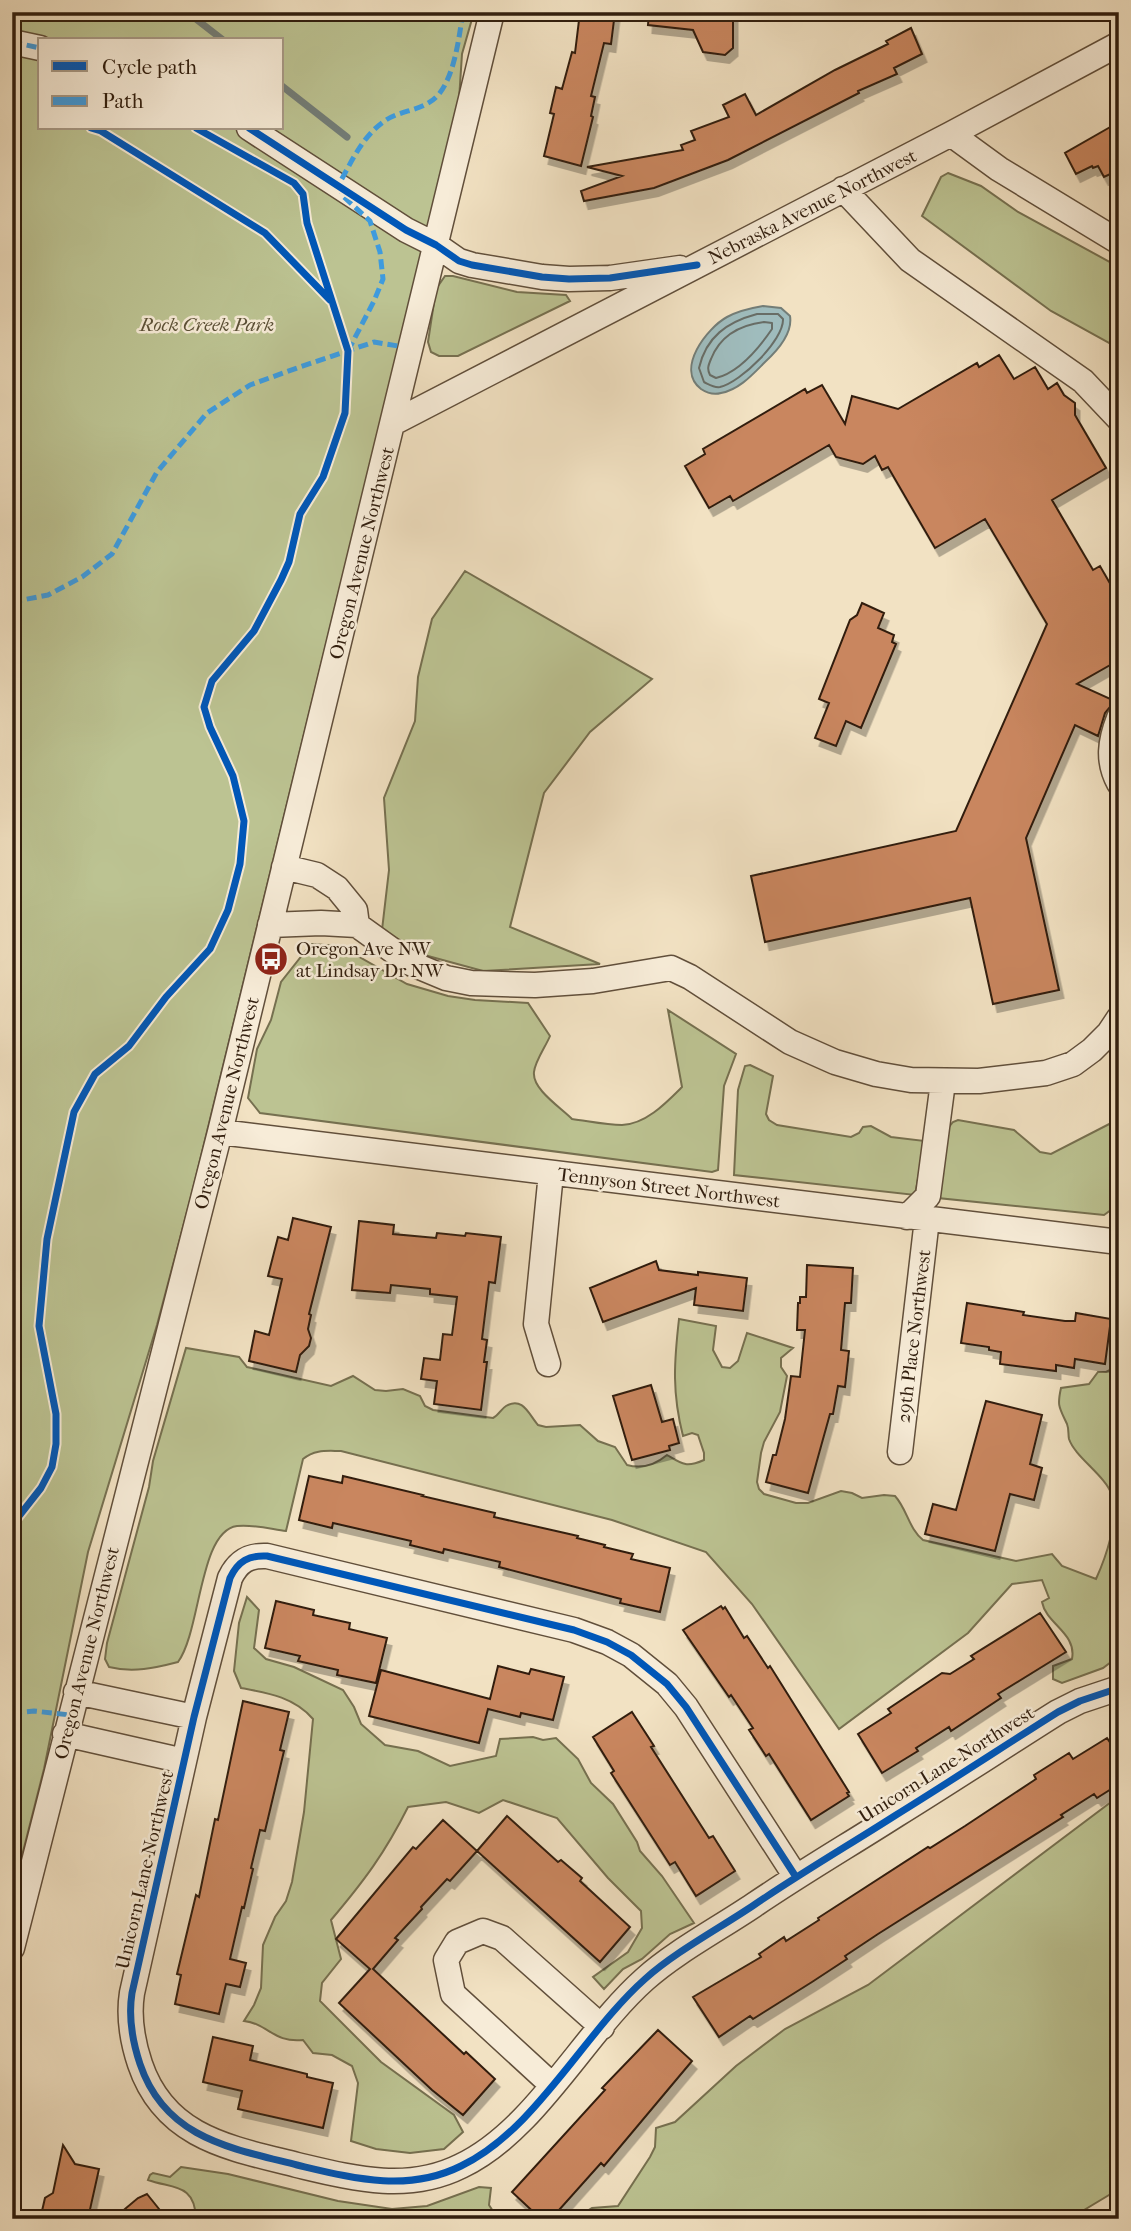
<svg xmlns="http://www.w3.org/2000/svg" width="1131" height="2231" viewBox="0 0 1131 2231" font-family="'IM FELL French Canon',serif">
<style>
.green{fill:#bcc392;stroke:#767050;stroke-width:2;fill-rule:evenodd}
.water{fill:#9fbcbd;stroke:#737d77;stroke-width:2}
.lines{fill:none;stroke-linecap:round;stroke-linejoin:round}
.shore{stroke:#686d66;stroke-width:2}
.stream{stroke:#737d77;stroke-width:7}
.building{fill:#c9865f;stroke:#311e0e;stroke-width:2;filter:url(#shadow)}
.minor-casing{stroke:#614f3b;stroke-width:27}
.minor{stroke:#f7ecd8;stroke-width:24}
.quiet{stroke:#3e9bde;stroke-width:5;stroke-dasharray:10 5;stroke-linecap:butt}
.cycleway-casing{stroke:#f7ecd8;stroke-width:11}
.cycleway{stroke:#0057b8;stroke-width:7}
.labels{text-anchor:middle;stroke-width:5;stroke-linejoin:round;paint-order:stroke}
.street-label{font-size:19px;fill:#311e0e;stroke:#f7ecd8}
.park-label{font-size:19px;font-style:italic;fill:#5b5036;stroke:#f7ecd8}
.poi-label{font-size:19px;fill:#311e0e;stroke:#f7ecd8;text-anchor:start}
</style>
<defs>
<filter id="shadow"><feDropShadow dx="4.5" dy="8" stdDeviation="0" flood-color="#0004"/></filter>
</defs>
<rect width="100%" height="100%" fill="#f2e2c3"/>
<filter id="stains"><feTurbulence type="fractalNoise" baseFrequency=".00286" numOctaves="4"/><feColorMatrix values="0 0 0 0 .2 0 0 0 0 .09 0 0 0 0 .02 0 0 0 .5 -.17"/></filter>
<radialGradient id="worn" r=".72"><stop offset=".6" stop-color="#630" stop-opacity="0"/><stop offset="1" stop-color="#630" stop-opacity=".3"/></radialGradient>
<path class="green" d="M12 12H474L462 54 459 100 192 1193 157 1325 88 1552 44 1769 12 1895ZM40 40H282V128H40Z
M948 173 981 186 1018 212 1119 267V339L1109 343 1051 311 922 216 941 177Z
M445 276H453L517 292 566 295 570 301 458 356H439L431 352 428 342 436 289Z
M465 571 652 679 590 732 544 793 510 927 600 964 483 971 428 956 382 930 389 870 384 798 415 721 418 677 432 619Z
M311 944 340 946 407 984 448 996 475 1000 528 1003 550 1036C546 1046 535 1061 534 1072 532 1089 560 1107 572 1119 588 1121 606 1125 622 1125 646 1124 666 1103 682 1087L668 1010 736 1054 724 1086 718 1170 712 1172 260 1113 248 1098 257 1049 271 1020 281 982Z
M750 1065 773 1076 766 1114 769 1120 777 1125 851 1137 859 1133 863 1127 871 1126 891 1137 925 1141 915 1195 734 1175 738 1090 745 1066Z
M1119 1119V1204L1104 1215 938 1198 945 1132 953 1122 958 1120 1014 1130 1040 1152 1051 1154Z
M679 1319 716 1326 713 1350 722 1367 730 1368 738 1361 747 1333 793 1348 781 1358V1367L787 1376 780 1412 764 1442 761 1453 757 1482 759 1489 764 1494 796 1503H808L841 1491 852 1493 862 1498 884 1495 895 1496C907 1509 909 1529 923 1540L1016 1561 1052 1554 1062 1566 1096 1579C1106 1557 1119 1520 1112 1495 1105 1475 1075 1457 1069 1439 1068 1434 1069 1429 1067 1424 1059 1407 1057 1406 1061 1388L1089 1384 1098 1372H1106L1116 1367 1119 1370V1622L1111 1662 1103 1668 1062 1683 1053 1679V1666L1072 1659C1077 1633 1046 1624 1042 1602L1049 1598 1042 1580 1012 1584 968 1633 839 1729 752 1604 706 1552 612 1520 341 1451C327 1451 315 1449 303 1459L286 1531C271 1529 252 1524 237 1526 199 1531 201 1631 178 1662 155 1668 133 1673 109 1667L105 1659 107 1643 149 1487 153 1461 186 1348 239 1357 247 1367 331 1386 353 1376 375 1390 386 1391 403 1389 420 1396 425 1406 433 1410 493 1418C499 1415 501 1409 506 1406 523 1396 529 1415 538 1425L546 1427 580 1425 598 1441 615 1447 627 1465C641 1469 655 1465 667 1455 682 1464 686 1468 704 1460V1453L698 1435 692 1433 683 1436C672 1393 674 1363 679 1319Z
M247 1597 259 1610 254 1648 266 1659 294 1667 343 1690 354 1707 361 1724 385 1745 418 1751 450 1766 496 1756 500 1739 533 1737 543 1740 556 1738 578 1759 591 1783 613 1804 637 1842 640 1851 662 1876 694 1923 670 1934 642 1959 623 1969 604 1989 593 1977 628 1952 642 1928 641 1911 608 1878 557 1818 503 1800 479 1813 446 1802 408 1807C385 1853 364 1881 331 1920L341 1959 322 1983 320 2001 381 2062 454 2115 463 2132 444 2149 410 2153 376 2149 351 2141 358 2083 352 2066 332 2055 313 2053 303 2040C273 2043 269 2024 244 2021L254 2005 261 1988 263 1945 275 1917 286 1901 292 1882 304 1812 313 1719C294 1697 268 1693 241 1688L234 1671 239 1623Z
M1119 1796V2189L1069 2219H575L592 2208 618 2206 650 2157 655 2147 656 2128 675 2122 736 2066 785 2029 868 1985Z
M181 2167 228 2174 338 2201 392 2209 427 2206 479 2187 491 2188 489 2205 498 2219H252L220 2214 212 2219H196C195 2183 173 2189 148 2180L150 2175 153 2173 170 2177Z"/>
<path class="water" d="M763 306 781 308 790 316C793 334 777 351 765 362 753 374 739 390 721 393 714 395 707 393 701 389 675 369 707 328 727 317 738 311 751 308 763 306Z"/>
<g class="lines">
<path class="shore" d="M757 314H778L783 319C784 340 741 382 720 387 714 388 710 385 704 382L699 368C706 337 727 322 757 314Z
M764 322 772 323V329C759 348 740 372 716 378L710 375C707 369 708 366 711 359 720 336 740 325 764 322Z"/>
<path class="stream" d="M187 12 223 40
M282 86 347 137"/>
</g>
<path class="building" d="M580 12H615L611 44 604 43 591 96 595 97 591 116 593 117 581 166 544 156 554 114 550 113 556 87 562 89 572 52 575 53Z
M649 12H733V48L725 55 703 52 693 30 648 25Z
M911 28 922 54 894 68 897 74 858 91 859 93 728 160 654 188 584 201 581 191 622 176 587 167 683 150 681 145 695 140 691 131 729 117 723 105 745 94 756 115 835 70 888 44 886 41Z
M1112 126 1119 138V170L1104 177 1098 166 1093 168 1092 166 1076 174 1065 153Z
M999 355 1014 379 1035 367 1048 389 1057 383 1064 395 1075 403V415L1106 468 1052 500 1093 570 1100 566 1112 587 1119 583V660L1077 684 1115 701 1105 713 1098 736 1075 725 1026 838 1059 990 993 1004 970 898 765 942 751 876 956 831 1047 624 985 519 935 548 888 467 882 470 875 456 863 464 836 457 829 445 733 501 730 496 709 508 685 466 705 454 703 449 805 389 807 393 822 385 845 424 852 396 898 409 977 363 979 367Z
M862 603 884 613 878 628 894 635 892 642 896 644 861 728 846 721 836 746 815 738 829 703 819 699 850 620 857 615Z
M293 1218 331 1227 309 1314 311 1315 308 1329 311 1338 309 1346 300 1355 296 1372 249 1361 255 1331 269 1335 282 1279 268 1276 278 1237 288 1240Z
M359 1221 394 1225 393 1234 436 1238 437 1233 465 1236 466 1233 501 1237 495 1283 489 1282 482 1339 487 1340 484 1362H487L481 1410 434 1404 437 1381 421 1379 424 1358 440 1360 443 1334 452 1335 457 1297 430 1294V1289L391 1285 390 1293 352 1290Z
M656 1261 659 1270 698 1275V1272L747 1278 743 1311 694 1305 696 1288 603 1322 590 1288Z
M807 1265 853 1268 851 1303H845L841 1350 849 1351 845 1387 838 1386 833 1414H830L808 1493 766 1482 773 1455H776L785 1419 791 1376 800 1377 805 1330H797L798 1303H800V1297H806Z
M967 1303 1024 1312 1023 1315 1065 1321H1075L1076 1313 1111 1319 1105 1364 1075 1359 1074 1368 1056 1365V1371L1000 1364 1001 1352 989 1350V1347L961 1343Z
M651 1385 662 1422 673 1419 679 1443 669 1446 670 1450 632 1460 613 1396Z
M986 1401 1042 1415 1030 1464 1042 1468 1034 1500 1010 1494 995 1551 925 1534 933 1504 956 1510Z
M309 1476 342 1483 343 1476 423 1495 422 1496 495 1513 494 1517 578 1536 577 1538 605 1545 604 1547 633 1554 631 1559 670 1568 660 1612 620 1603 621 1599 499 1567 500 1562 444 1549 443 1553 410 1545 411 1541 333 1523 332 1528 299 1520Z
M276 1601 314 1610 313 1615 350 1623 349 1629 387 1638 376 1683 337 1675 338 1670 298 1661 300 1656 265 1648Z
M721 1606 723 1609 725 1607 744 1638 747 1636 768 1668 770 1666 849 1792 847 1793 849 1796 811 1820 769 1754 766 1756 749 1730 753 1728 731 1695 729 1697 683 1630Z
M1040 1613 1066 1652 998 1694 1001 1698 951 1731 949 1727 916 1748 918 1751 882 1773 858 1734 891 1713 888 1709 942 1673 950 1674 974 1659 971 1656Z
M498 1666 529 1674 531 1669 564 1677 553 1720 521 1713 520 1717 488 1709 479 1743 369 1716 381 1670 490 1699Z
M243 1701 289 1712 280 1750 284 1751 265 1831 260 1830 251 1868 253 1869 244 1908 242 1907 230 1959 246 1963 240 1987 226 1984 219 2014 175 2004 181 1975 177 1974 196 1895 199 1897 215 1819 218 1820Z
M632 1712 654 1746 651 1747 709 1838 713 1836 735 1871 696 1896 675 1862 670 1865 611 1773 614 1771 593 1737Z
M1107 1738 1119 1756V1784L1097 1798 1094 1794 1061 1815 1063 1817 878 1934 845 1956 847 1959 812 1982 753 2019 750 2016 719 2037 693 1997 761 1957 759 1954 784 1937 786 1941 819 1920 818 1918 928 1847 930 1848 965 1826 1036 1779 1034 1775 1069 1753 1073 1759Z
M507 1816 558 1862 561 1860 582 1878 580 1881 630 1927 600 1962 477 1851Z
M443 1820 477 1851 450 1881 447 1879 421 1907 422 1909 395 1938 398 1940 373 1969 464 2054 466 2052 495 2079 463 2115 432 2090 339 2003 370 1969 336 1939 413 1847 416 1849Z
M658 2030 692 2061 604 2166 601 2163 551 2219H541L512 2192 605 2090 602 2088Z
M213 2037 253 2046 250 2060 307 2074V2077L333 2083 323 2128 238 2109 242 2091 203 2082Z
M63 2145 75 2164 99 2169 89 2214 82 2219 42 2211 45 2198 53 2193Z
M147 2194 167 2219H113L138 2198Z"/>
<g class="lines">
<g class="minor-casing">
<path id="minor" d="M12 42 40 48
M249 128 406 230 436 245 459 261 472 265 542 277 569 279 610 278 680 268
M951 134 999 169 1119 242
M843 189 910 260 1083 381 1119 419
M393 423 951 134 1119 44
M1119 718C1110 741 1107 761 1119 783
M284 867 317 875 337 888 355 910 357 925
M270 925 321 923 357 925 410 963 446 978 471 983 535 985 593 981 671 968 690 977 790 1042 835 1062 876 1074 911 1080 979 1081 1046 1073 1073 1064 1092 1050 1109 1033 1119 1018
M220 1132 1119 1242
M907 1217 928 1196 943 1082
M548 1364 536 1324 551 1173
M900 1452 927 1219
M76 1692 194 1717
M65 1734 184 1761
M796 1877 686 1707 667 1684 631 1655 607 1642 574 1630 267 1556C249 1555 238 1561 230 1578L194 1717 132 1993C128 2018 132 2040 140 2064 165 2138 230 2148 297 2165 352 2178 407 2193 461 2166 535 2131 584 2033 645 1979 675 1952 720 1928 754 1905 801 1873 849 1845 896 1815 951 1781 1004 1746 1058 1712L1080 1701 1119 1688
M12 1948 220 1132 492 12
M552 2085 453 1994 446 1960 457 1942 483 1931 502 1938 602 2027"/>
</g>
<use href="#minor" class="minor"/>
<path class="quiet" d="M12 42 40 48
M348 351 374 301 383 279 380 252 370 221 343 196 339 184C352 161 363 135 386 120 403 109 425 111 439 94 455 74 459 37 463 12
M12 602 48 595 82 577 112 554 157 472 207 413 250 385 297 368 374 342 398 346
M12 1713 34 1711 70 1715"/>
<g class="cycleway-casing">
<path id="cycleway" d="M91 128 101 131 265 233 330 300
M249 128 406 230 436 245 459 261 472 265 542 277 569 279 610 278 697 265
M12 1525 41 1488 52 1467 56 1444V1414L39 1326 47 1239 74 1112 95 1074 129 1046 166 997 210 949 228 910 240 864 244 821 233 776 210 727 204 707 212 681 254 631 281 580 289 562 300 514 323 477 345 413 348 351 307 223 303 194 294 183 196 128
M796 1877 686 1707 667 1684 631 1655 607 1642 574 1630 267 1556C249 1555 238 1561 230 1578L194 1717 132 1993C128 2018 132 2040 140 2064 165 2138 230 2148 297 2165 352 2178 407 2193 461 2166 535 2131 584 2033 645 1979 675 1952 720 1928 754 1905 801 1873 849 1845 896 1815 951 1781 1004 1746 1058 1712L1080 1701 1119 1688"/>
</g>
<use href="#cycleway" class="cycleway"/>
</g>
<defs>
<g id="bus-disc" transform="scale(1.75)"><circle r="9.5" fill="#8f2418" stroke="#f7ecd8"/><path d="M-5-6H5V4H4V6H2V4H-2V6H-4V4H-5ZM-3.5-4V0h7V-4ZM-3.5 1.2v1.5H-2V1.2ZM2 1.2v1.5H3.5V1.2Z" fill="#fff"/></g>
</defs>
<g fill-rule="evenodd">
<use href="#bus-disc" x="271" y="959"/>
</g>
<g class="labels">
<g class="street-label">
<text transform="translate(812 206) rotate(-27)" y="7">Nebraska Avenue Northwest</text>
<text transform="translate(361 553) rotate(-76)" y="7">Oregon Avenue Northwest</text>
<text transform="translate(226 1103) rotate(-76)" y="7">Oregon Avenue Northwest</text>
<text transform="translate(669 1187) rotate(7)" y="7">Tennyson Street Northwest</text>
<text transform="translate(913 1336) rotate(-83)" y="7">29th Place Northwest</text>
<text transform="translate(86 1653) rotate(-76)" y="7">Oregon Avenue Northwest</text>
<text transform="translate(946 1764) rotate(-32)" y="7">Unicorn Lane Northwest</text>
<text transform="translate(144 1870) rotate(-77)" y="7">Unicorn Lane Northwest</text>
</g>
<g class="park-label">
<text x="207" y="331">Rock Creek Park</text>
</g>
<g class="poi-label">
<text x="296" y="955">Oregon Ave NW<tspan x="296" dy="22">at Lindsay Dr NW</tspan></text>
</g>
</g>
<rect width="1131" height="2231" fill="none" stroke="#f2e2c3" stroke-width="42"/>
<rect x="14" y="14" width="1103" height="2203" fill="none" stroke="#311e0e" stroke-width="3.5"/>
<rect x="21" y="21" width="1089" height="2189" fill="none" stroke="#311e0e" stroke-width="2"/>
<rect x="38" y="38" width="245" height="91" fill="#f7ecd8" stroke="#a89a87" stroke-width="2"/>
<rect x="52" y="61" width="35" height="10" fill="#0057b8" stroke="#a89a87" stroke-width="2"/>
<text x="102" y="74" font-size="21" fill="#311e0e">Cycle path</text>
<rect x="52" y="96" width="35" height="10" fill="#3e9bde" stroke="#a89a87" stroke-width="2"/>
<text x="102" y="108" font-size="21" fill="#311e0e">Path</text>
<rect width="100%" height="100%" filter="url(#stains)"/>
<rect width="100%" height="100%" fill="url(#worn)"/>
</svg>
